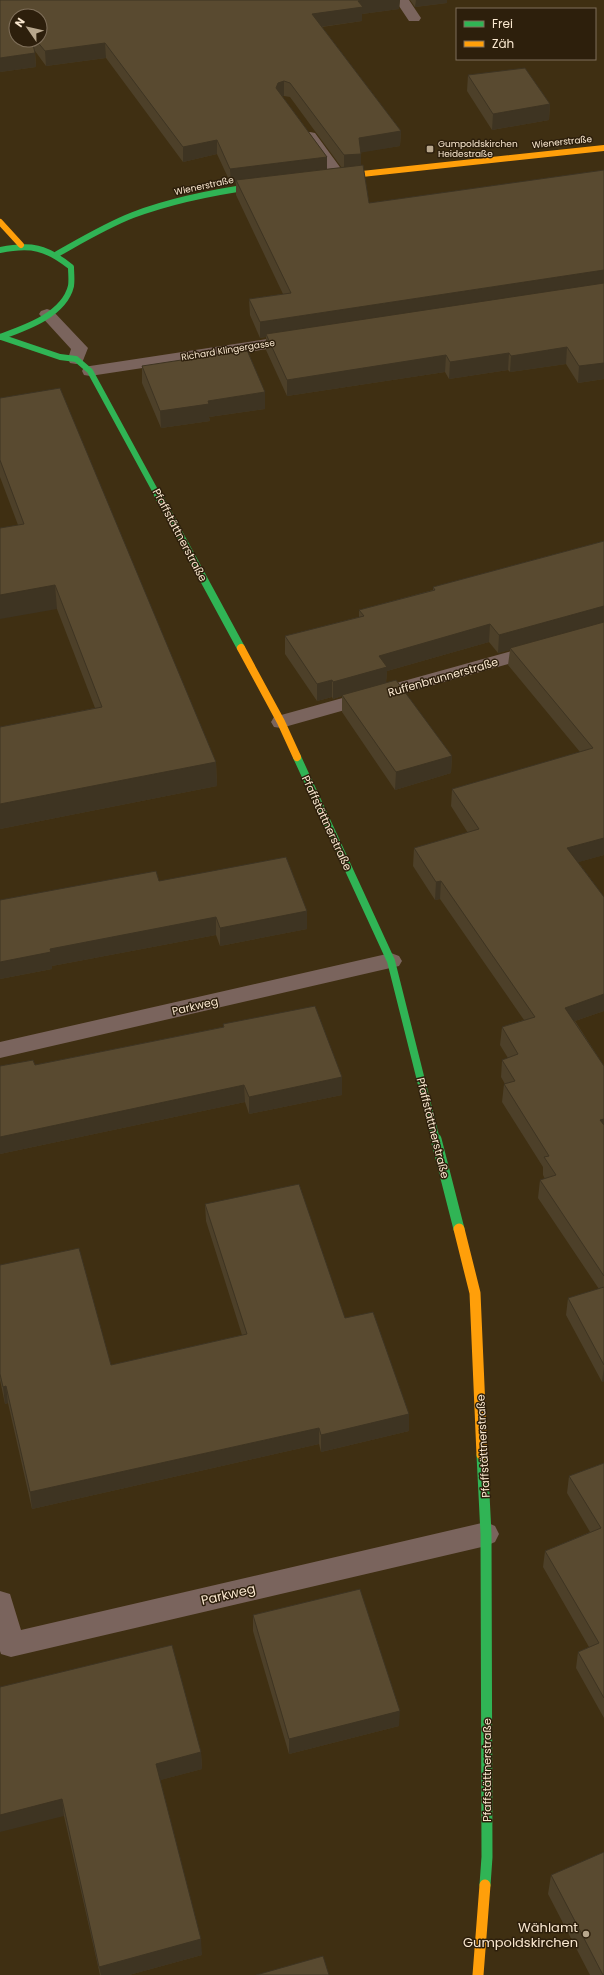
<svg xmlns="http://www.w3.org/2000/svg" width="604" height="1975" viewBox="0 0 604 1975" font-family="Poppins,sans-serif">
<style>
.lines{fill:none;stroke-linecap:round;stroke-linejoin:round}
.lane{fill:#7a645d;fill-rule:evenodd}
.street{fill:#7a645d;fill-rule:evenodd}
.fast-far2{stroke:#30b455;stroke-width:6}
.fast-far1{stroke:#30b455;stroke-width:8}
.fast{stroke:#30b455;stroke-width:11}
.slow-far2{stroke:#ff9f0a;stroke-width:6}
.slow-far1{stroke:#ff9f0a;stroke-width:8}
.slow{stroke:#ff9f0a;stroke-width:11}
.wall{fill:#4d4029;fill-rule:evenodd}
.shaded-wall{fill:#3e3422}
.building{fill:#594a30;stroke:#3e3422}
.poi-dot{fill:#b8a78d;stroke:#2d1f0c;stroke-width:1.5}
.labels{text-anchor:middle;stroke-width:3;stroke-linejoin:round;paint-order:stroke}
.far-street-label{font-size:9px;fill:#f9e7cf;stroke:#2d1f0c}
.far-poi-label{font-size:9px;fill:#f9e7cf;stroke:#2d1f0c;text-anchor:start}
.street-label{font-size:11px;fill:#f9e7cf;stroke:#2d1f0c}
.near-street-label{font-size:13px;fill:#f9e7cf;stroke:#2d1f0c}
.near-poi-label{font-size:13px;fill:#f9e7cf;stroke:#2d1f0c;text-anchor:end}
</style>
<rect width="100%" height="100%" fill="#3f2f12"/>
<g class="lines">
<path class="lane" d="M395 0H409L421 18 419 21H409Z
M310 132 315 133 345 174 348 177 345 180H335L305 139 303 136 305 133Z"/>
<path class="street" d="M47 309 53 311 88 348 82 363 76 364 70 363 68 359 71 349 39 314 41 311Z
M294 335 300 336 302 340 300 344 90 376 84 375 82 371 84 367 90 366Z
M537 644 544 646 547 650 544 654 281 728 274 727 271 722 274 717Z
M391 953 399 956 402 961 399 966 0 1058V1042Z
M486 1522 495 1526 499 1534 495 1542 486 1546 11 1657 1 1654 0 1651V1591L10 1594 21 1630Z"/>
<path class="fast-far2" d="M0 250C31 244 46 247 71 267 71 273 72 280 71 286 64 315 25 328 0 337
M57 254C82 240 107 225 133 215 175 199 219 191 264 185
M1 337 60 357 76 359 90 371 158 496"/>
<path class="fast-far1" d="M158 495 241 648
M297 757 391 961 436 1140"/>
<path class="fast" d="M436 1139 459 1229
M482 1455 486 1534 487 1857 485 1885"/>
<path class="slow-far2" d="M334 177 604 148
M0 222 21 245"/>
<path class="slow-far1" d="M241 648 281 722 297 757"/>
<path class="slow" d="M459 1229 475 1293 482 1455
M478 1975 485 1885"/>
</g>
<path class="wall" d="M0 0H400L399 9 362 14V21L322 27 401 131 400 146 361 152V166L363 165 369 203 604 170V379L578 383 566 364 510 372 508 370 449 379 445 372 287 396 266 350V337L260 338 250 315 249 299 283 294 236 195V183L231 184 217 154 183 162 106 58 46 66 35 51 36 67 0 72ZM16 16H40V40H16ZM282 96H284L290 97 342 168 327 169V157Z
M410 0H447V3L415 7Z
M468 75 550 104 549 120 492 130 467 91Z
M142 366 265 392V409L209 417 210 421 161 428 142 383Z
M0 398 216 762 217 786 0 829V727L95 708 57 609 18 525 0 477Z
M604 541V855L578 862 604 897V1011L575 1021 604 1066V1381L602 1382 566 1315 568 1298 599 1289 538 1198 540 1180 545 1179 543 1175V1167L502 1102 504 1084H505L501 1077 502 1060 508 1058 500 1045 502 1027 524 1020 440 899 435 900 413 866 414 848 468 833 451 806 452 789 580 752 508 665 510 650 498 653 489 642 387 671 386 683 452 756 451 773 395 790 342 712V696L333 699 332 697 317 701 285 654V636L359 617V610L433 590V587Z
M159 881 307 911V929L220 946 216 935 52 966V969L0 979V900Z
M223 1024 342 1077V1095L249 1114 245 1102 0 1154V1066L35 1065 223 1027Z
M205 1204 345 1318 409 1431 321 1452 319 1444 32 1509 8 1403 5 1404 0 1380V1265L111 1365 242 1335 206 1221Z
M604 1463V1718L576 1668 578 1652 589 1647 543 1567 545 1551 590 1532 567 1493 569 1476Z
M253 1615 399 1726 289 1754 253 1631Z
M0 1687 201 1752 202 1769 160 1780 202 1955 129 1975H100L64 1816Z
M551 1875 604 1975H590L548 1894Z"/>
<path class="shaded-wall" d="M364 0H400L399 9 362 14V21L312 28V14L358 1Z
M416 0H447V3L415 7Z
M105 43 106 58 46 66 45 51Z
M35 53 36 67 0 72V58Z
M284 81V96L278 97 276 88 278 83Z
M550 104 549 120 492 130 493 114Z
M401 131 400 146 359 153V138Z
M217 140V154L183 162V147Z
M361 154V168L344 170V155Z
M327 157V172L236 180V183L231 184 230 169Z
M604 270V286L266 334V337L260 338V322Z
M567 347 566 364 510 372 511 356Z
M509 353 508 370 449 379 450 362Z
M446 355 445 372 287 396V380Z
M604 363V379L578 383 579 366Z
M265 392V409L209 417 210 421 161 428 160 411 208 401Z
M55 585 57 609 0 619V595Z
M604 606V624L510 648V650L498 653 499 635Z
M490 624 489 642 387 671 386 684 342 695V696L333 699V682L379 656Z
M332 680V697L317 701V684Z
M452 756 451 773 395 790 396 772Z
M216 762 217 786 0 829V804Z
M604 838V855L565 866 567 848Z
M441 881 440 899 435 900 436 882Z
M307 911V929L220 946V928Z
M216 917V935L52 966V969L0 979V962L50 949Z
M604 994V1011L563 1025 565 1008Z
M342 1077V1095L249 1114V1097Z
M244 1085 245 1102 0 1154V1137Z
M604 1119V1136L600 1120Z
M604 1366V1381L602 1382Z
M6 1386 8 1403 5 1404 3 1387Z
M409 1414V1431L321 1452V1435Z
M319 1428V1444L32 1509 30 1492Z
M400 1711 399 1726 289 1754V1739Z
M201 1752 202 1769 157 1781 156 1764Z
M62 1799 64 1816 0 1832V1815Z
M201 1939 202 1955 129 1975H101L99 1967Z"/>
<path class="building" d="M0 0H364L358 1 363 7 312 14 401 131 359 138 361 154 344 155 290 83 284 81 278 83 276 88 327 157 230 169 217 140 183 147 105 43 45 51 36 40H40V16H16V40H32L35 53 0 58Z
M525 68 550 104 493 114 468 75Z
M363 165 369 203 604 170V270L260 322 249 299 291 293 236 180Z
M604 283V363L579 366 567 347 511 356 509 353 450 362 446 355 287 380 266 334Z
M247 350 265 392 208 401 209 404 160 411 142 366Z
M60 388 216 762 0 804V727L102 707 55 585 0 595V528L24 524 0 460V398Z
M604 541V606L499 635 490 624 379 656 387 667 333 682 332 680 317 684 285 636 364 616 359 610 435 590 433 587Z
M604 622V838L567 848 604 897V994L565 1008 604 1066V1119L600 1120 604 1125V1276L540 1180 556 1175 544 1157 549 1156 504 1084 515 1081 502 1060 518 1054 502 1027 535 1017 441 881 436 882 414 848 479 829 452 789 593 748 510 648Z
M396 680 452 756 396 772 342 695Z
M286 857 307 911 220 928 216 917 50 949 51 952 0 962V900L156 871 159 881Z
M315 1006 342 1077 249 1097 244 1085 0 1137V1066L33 1060 35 1065 224 1027 223 1024Z
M299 1184 345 1318 373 1312 409 1414 321 1435 319 1428 30 1492 6 1386 3 1387 0 1374V1265L79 1248 111 1365 247 1334 205 1204Z
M604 1287V1365L568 1298Z
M604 1463V1698L578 1652 599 1643 545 1551 601 1528 569 1476Z
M360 1589 400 1711 289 1739 253 1615Z
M172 1645 201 1752 156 1764 201 1939 99 1967 62 1799 0 1815V1687Z
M604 1852V1975H603L551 1875Z
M323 1956 329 1975H256Z"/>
<g class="poi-dot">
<rect x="426" y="145" width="8" height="8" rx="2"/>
<circle cx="586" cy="1934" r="4"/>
</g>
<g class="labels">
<g class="far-street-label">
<text transform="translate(562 142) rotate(-6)" y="3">Wienerstraße</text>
<text transform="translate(204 186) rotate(-12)" y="3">Wienerstraße</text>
<text transform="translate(228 350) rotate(-9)" y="3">Richard Klingergasse</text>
</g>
<g class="far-poi-label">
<text x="438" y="147">Gumpoldskirchen<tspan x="438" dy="10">Heidestraße</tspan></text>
</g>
<g class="street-label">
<text transform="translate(180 535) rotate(62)" y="4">Pfaffstättnerstraße</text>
<text transform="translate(443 677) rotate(-16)" y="4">Ruffenbrunnerstraße</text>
<text transform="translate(327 823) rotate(65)" y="4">Pfaffstättnerstraße</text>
<text transform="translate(195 1006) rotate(-13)" y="4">Parkweg</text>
<text transform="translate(433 1128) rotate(76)" y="4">Pfaffstättnerstraße</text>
<text transform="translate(483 1446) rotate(-93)" y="4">Pfaffstättnerstraße</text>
<text transform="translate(487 1770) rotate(-90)" y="4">Pfaffstättnerstraße</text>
</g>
<g class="near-street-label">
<text transform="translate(228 1594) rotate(-13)" y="5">Parkweg</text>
</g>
<g class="near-poi-label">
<text x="578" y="1932">Wählamt<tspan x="578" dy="15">Gumpoldskirchen</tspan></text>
</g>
</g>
<rect x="456" y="8" width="140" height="52" fill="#2d1f0c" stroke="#7f6f5a"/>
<rect x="464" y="21" width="20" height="6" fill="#30b455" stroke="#7f6f5a"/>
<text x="492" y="28" font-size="12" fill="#f9e7cf">Frei</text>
<rect x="464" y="41" width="20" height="6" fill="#ff9f0a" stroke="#7f6f5a"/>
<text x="492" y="48" font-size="12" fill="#f9e7cf">Zäh</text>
<g transform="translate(28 28) rotate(304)"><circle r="19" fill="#2d1f0c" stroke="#7f6f5a"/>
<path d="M0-3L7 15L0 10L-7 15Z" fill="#b8a78d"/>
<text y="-6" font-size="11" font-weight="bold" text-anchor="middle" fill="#f9e7cf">N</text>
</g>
</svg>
